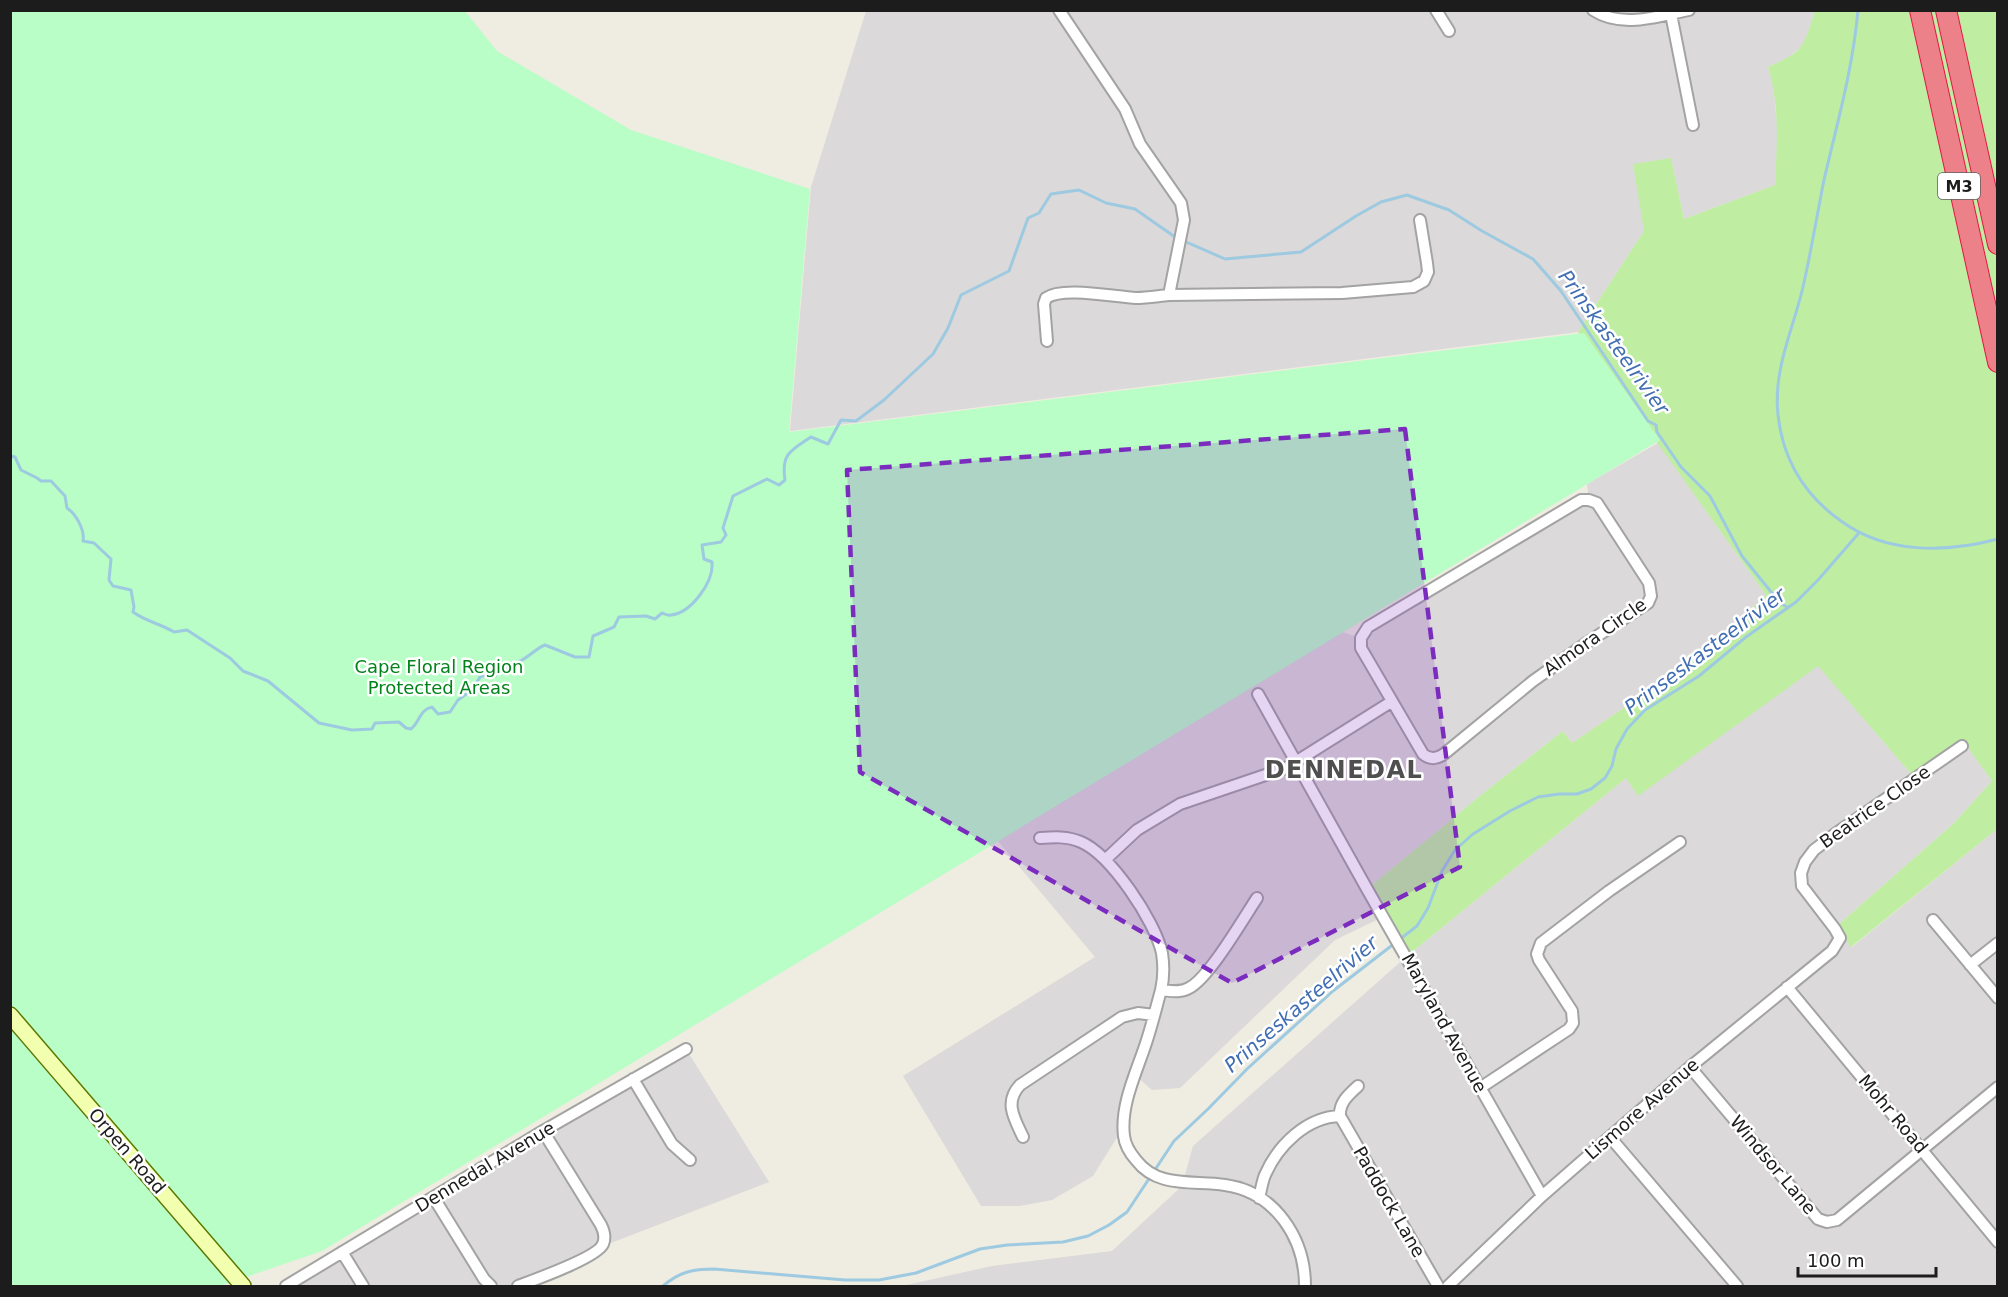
<svg xmlns="http://www.w3.org/2000/svg" width="2008" height="1297" viewBox="0 0 2008 1297" font-family="'DejaVu Sans',sans-serif">
<style>
.residential{fill:#dbd9d9}
.grass{fill:#bfeea2}
.park{fill:#b9fec6}
.lines{fill:none;stroke-linecap:round;stroke-linejoin:round}
.stream{stroke:#9dcae1;stroke-width:3}
.minor-casing{stroke:#a3a3a3;stroke-width:14}
.secondary-casing{stroke:#5d7700;stroke-width:18}
.motorway-casing{stroke:#e61546;stroke-width:22}
.minor{stroke:#fff;stroke-width:10}
.secondary{stroke:#f2ffaf;stroke-width:15}
.motorway{stroke:#ed818a;stroke-width:20}
.marked{fill:#7b2cbf;fill-opacity:0.2;stroke:#7b2cbf;stroke-width:4.5;stroke-dasharray:12 8;stroke-linejoin:round}
.labels{text-anchor:middle;stroke-width:5;stroke-linejoin:round;paint-order:stroke}
.shield{fill:#fff;stroke:#606060;stroke-width:1.5}
.shield-label{font-size:16px;font-weight:bold;fill:#1c1c1c}
.street-label{font-size:18px;fill:#1c1c1c;stroke:#fff}
.park-label{font-size:18px;fill:#02831b;stroke:#fff}
.water-label{font-size:20px;font-style:italic;fill:#416eb3;stroke:#fff}
.district-label{font-size:24px;font-weight:bold;letter-spacing:1.5px;fill:#4f4f4f;stroke:#fff}
</style>
<rect width="100%" height="100%" fill="#efece1"/>
<path class="residential" d="M866 11H1815L1804 45 1786 59 1768 67 1773 82 1778 134 1775 185 1684 219 1671 159 1644 231 1578 332 790 431 811 187Z
M1658 443 1766 595 1711 649 1572 743 1563 731 1486 791 1367 889 1383 917 1335 940 1180 1088 1152 1090 1136 1076 1124 1126 1093 1176 1052 1200 1020 1206H981L903 1076 1095 957 997 840 1342 632 1361 638 1364 632 1589 500 1587 484Z
M1818 665 1913 776 1963 740 1992 781 1953 824 1837 926 1852 947 1997 829V1286H902L992 1266 1112 1251 1182 1186 1193 1146 1407 956 1626 778 1638 795Z
M686 1049 769 1182 603 1246 518 1286H286Z"/>
<path class="grass" d="M1815 11H1997V829L1851 947 1837 926 1953 824 1992 781 1963 741 1913 776 1818 666 1638 796 1626 778 1407 956 1367 889 1486 791 1563 731 1572 743 1711 649 1766 595 1578 332 1644 231 1633 164 1671 158 1684 219 1775 185C1777 146 1780 105 1768 67 1805 51 1803 47 1815 11Z"/>
<path class="park" d="M10 11H465L497 51 631 130 810 189 789 432 1584 333 1660 440 322 1251 220 1286H11Z"/>
<g class="lines">
<path class="stream" d="M1858 10C1853 68 1837 124 1824 180 1817 215 1811 252 1803 287 1793 330 1773 369 1778 415 1783 461 1804 495 1841 521 1886 554 1945 553 1998 539
M1184 241 1225 259 1301 252 1356 216 1381 202 1407 195 1449 210 1482 231 1533 259 1561 291 1648 421 1656 425 1657 432 1681 467 1710 496 1742 556 1780 603 1787 607
M10 456 15 457 21 470 37 478 41 481H51L65 496 67 508C76 514 85 530 83 541L94 543 111 559 109 580 113 586 131 590 134 607 133 612C145 621 161 624 174 632L187 630 230 658 243 671 268 681 319 723 352 730 372 729 375 723 399 722 406 728 411 729C420 722 419 710 432 707L438 714 450 712 458 700 473 689 480 677 485 675 495 676C504 666 509 666 520 661 529 657 535 649 545 645L575 657H589L593 636 614 627 619 617 646 616 655 619 662 613C665 614 668 616 671 615 691 613 714 582 712 562L704 559 702 545 721 542 726 535 723 528 733 496 767 479 779 485 785 480C781 454 790 451 811 437L828 444 841 420 856 421 884 400 933 354 948 328 961 295 1009 271 1028 218 1039 213 1051 194 1079 190 1106 203 1135 209 1175 237
M663 1286C679 1272 693 1269 714 1269L845 1280H879L916 1273 980 1249 1007 1245 1063 1242 1088 1236 1109 1225 1127 1212 1174 1141 1208 1109 1247 1069 1333 991 1417 926 1428 908 1442 871 1455 850 1473 834 1510 811 1538 797 1559 794H1577L1591 789 1605 778 1612 766 1616 749 1627 729 1645 710 1699 676 1746 637 1796 602 1818 580 1858 534"/>
<g class="minor-casing">
<path id="minor" d="M1059 10 1125 109 1140 144 1181 203 1184 220 1169 295
M1436 10 1449 31
M1593 10C1622 29 1658 16 1689 10
M1671 14 1693 125
M1047 341 1044 304 1046 298C1063 286 1114 297 1136 298 1147 298 1158 296 1169 295L1342 293 1413 287 1424 281 1428 272 1427 263 1420 220
M1581 500H1589L1597 503 1649 583 1651 596 1648 603 1588 642 1533 681 1444 754C1437 759 1430 760 1423 754L1361 648V638L1368 627Z
M1258 694 1367 889 1542 1196
M1040 838C1054 837 1067 836 1081 842 1111 855 1155 921 1162 953 1164 966 1164 977 1161 990 1156 1008 1152 1025 1146 1043 1137 1071 1120 1105 1124 1136 1125 1145 1130 1153 1136 1160 1158 1189 1194 1180 1225 1185 1275 1192 1305 1238 1305 1286
M1106 859 1137 830 1180 804 1286 768 1391 702
M1933 920 1998 998
M1970 965 1998 943
M1787 987 1998 1242
M1161 990C1171 991 1181 993 1189 988 1209 978 1243 919 1257 898
M1690 1067 1818 1219 1827 1222 1837 1220 1998 1087
M633 1079 672 1144 690 1160
M1358 1086C1348 1095 1339 1103 1340 1116L1438 1286
M1480 1088 1569 1029 1573 1023 1572 1011 1539 960 1537 954 1541 943 1609 891 1680 842
M1023 1137C1014 1118 1004 1102 1020 1085L1122 1017 1138 1013 1154 1015
M1610 1137 1737 1286
M434 1198 484 1279 491 1286
M1259 1198C1261 1191 1262 1182 1265 1175 1278 1145 1307 1117 1340 1116
M342 1252 363 1286
M286 1286 543 1131 686 1049
M518 1286C534 1280 598 1257 603 1244 606 1237 604 1231 601 1225L543 1131
M1448 1286 1542 1196 1690 1067 1832 951 1840 938 1835 929 1802 886 1801 873 1805 862 1814 850 1835 834 1962 746"/>
</g>
<g class="secondary-casing">
<path id="secondary" d="M10 1015 243 1286"/>
</g>
<g class="motorway-casing">
<path id="motorway" d="M1920 10 1998 362
M1946 10 1998 244"/>
</g>
<use href="#minor" class="minor"/>
<use href="#secondary" class="secondary"/>
<use href="#motorway" class="motorway"/>
</g>
<path class="marked" d="M1405 429 1460 867 1232 983 860 772 847 470Z"/>
<g class="labels">
<rect class="shield" x="1938" y="173" width="42" height="26" rx="4.5"/>
<g class="shield-label">
<text x="1959" y="192">M3</text>
</g>
<g class="street-label">
<text transform="translate(1595 637) rotate(-35)" y="6">Almora Circle</text>
<text transform="translate(1875 807) rotate(-35)" y="6">Beatrice Close</text>
<text transform="translate(1444 1023) rotate(61)" y="6">Maryland Avenue</text>
<text transform="translate(1642 1109) rotate(-41)" y="6">Lismore Avenue</text>
<text transform="translate(1893 1114) rotate(50)" y="6">Mohr Road</text>
<text transform="translate(127 1151) rotate(49)" y="6">Orpen Road</text>
<text transform="translate(1773 1165) rotate(50)" y="6">Windsor Lane</text>
<text transform="translate(485 1167) rotate(-31)" y="6">Dennedal Avenue</text>
<text transform="translate(1389 1202) rotate(60)" y="6">Paddock Lane</text>
</g>
<g class="park-label">
<text x="439" y="673">Cape Floral Region<tspan x="439" dy="21">Protected Areas</tspan></text>
</g>
<g class="water-label">
<text transform="translate(1614 342) rotate(54)" y="7">Prinskasteelrivier</text>
<text transform="translate(1705 651) rotate(-37)" y="7">Prinseskasteelrivier</text>
<text transform="translate(1301 1004) rotate(-41)" y="7">Prinseskasteelrivier</text>
</g>
<g class="district-label">
<text x="1344" y="778">DENNEDAL</text>
</g>
</g>
<rect width="2008" height="1297" fill="none" stroke="#1c1c1c" stroke-width="24"/>
<path d="M1798 1267v9h138v-9" fill="none" stroke="#1c1c1c" stroke-width="3"/>
<text x="1807" y="1267" font-size="18" fill="#1c1c1c" stroke="#ffffff" stroke-width="4.5" paint-order="stroke">100 m</text>
</svg>
